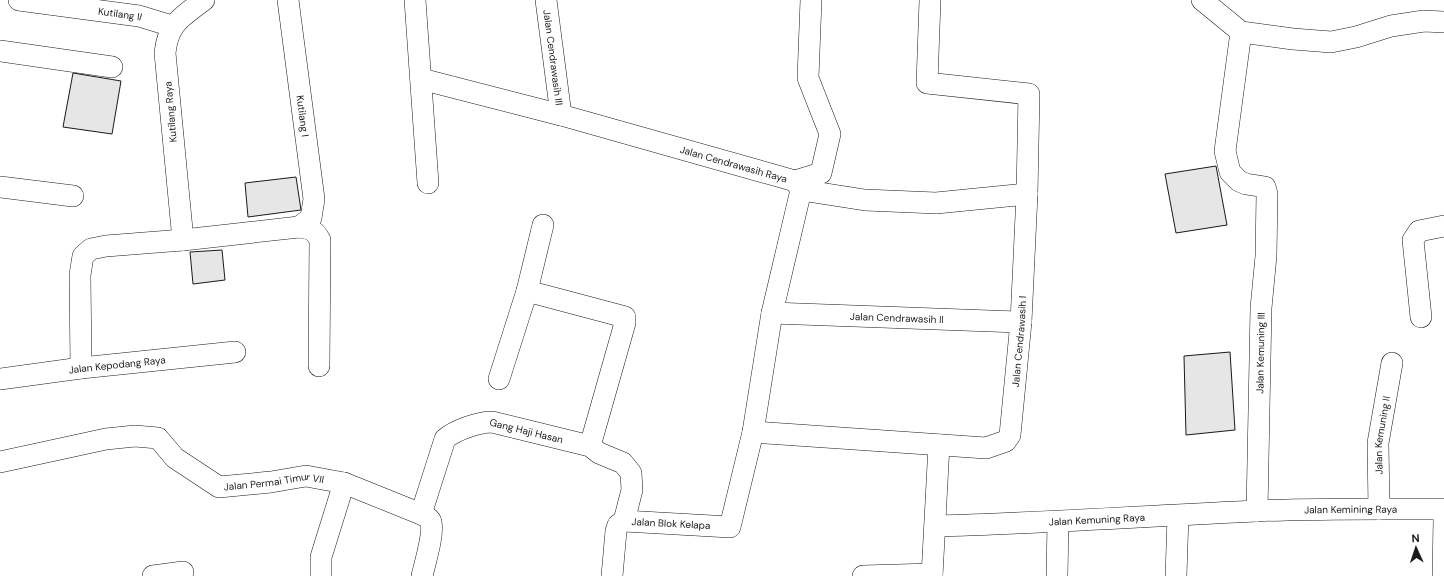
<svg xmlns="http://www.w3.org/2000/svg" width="1444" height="576" viewBox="0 0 1444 576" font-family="'DM Sans',sans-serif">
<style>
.building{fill:#e6e6e6;stroke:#1a1a1a}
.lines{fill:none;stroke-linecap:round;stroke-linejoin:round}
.minor-casing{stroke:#1a1a1a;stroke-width:22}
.minor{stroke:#fff;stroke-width:21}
.labels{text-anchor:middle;stroke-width:3;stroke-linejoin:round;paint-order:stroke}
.street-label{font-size:10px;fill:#1a1a1a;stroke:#fff}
</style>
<rect width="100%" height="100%" fill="#fff"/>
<path class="building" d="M73 73 121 81 112 134 63 127Z
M1216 166 1227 225 1176 233 1165 174Z
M296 177 301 210 248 217 245 183Z
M222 250 225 280 193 284 190 252Z
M1230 352 1235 430 1186 435 1184 356Z"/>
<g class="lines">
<g class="minor-casing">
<g id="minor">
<path id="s1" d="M19 0 139 16 172 26"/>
<path id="s2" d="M288 0 314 199 311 218 299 227"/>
<path d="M415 0 428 183"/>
<path id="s3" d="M546 0 561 115"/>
<path d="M1202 0 1241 32 1293 39 1331 42 1356 37 1391 26 1424 21 1444 22"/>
<path d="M1241 32 1225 151 1230 172 1239 181 1246 184 1265 187 1267 194 1266 256 1261 308 1257 511"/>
<path d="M0 51 112 67"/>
<path id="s4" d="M421 79 561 115 795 181 801 190 772 313 753 432 730 527 624 521 618 525 616 531 612 576"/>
<path d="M795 181 821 173 830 134 808 78 811 0"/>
<path d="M0 187 73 196"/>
<path d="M801 190 865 200 936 203 1027 194"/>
<path d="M183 240 165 53C168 23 182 17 204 0"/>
<path d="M527 291 625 317V323L590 446"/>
<path id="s5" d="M772 313 1021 322"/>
<path d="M1421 317 1413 240 1419 231 1444 226"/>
<path d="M81 368 80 275 83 256 91 249 106 246 183 240 299 227C311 229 314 229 320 240L319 366"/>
<path id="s6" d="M0 379 81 368 235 352"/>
<path d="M499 379 527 291 543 225"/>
<path id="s7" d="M753 432 986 448 1006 441 1010 435 1021 322 1027 194 1029 94 927 83 930 0"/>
<path id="s8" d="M0 462 106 439 135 436 158 438 175 458 219 487 271 482 306 476 344 483 421 514C425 516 430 518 431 522 434 534 425 563 422 576"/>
<path id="s9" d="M1379 509 1378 443 1392 363"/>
<path id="s10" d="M421 514 445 439C455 430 479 422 492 422L590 446 599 453 623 463 631 473 632 490 624 521"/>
<path id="s11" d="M936 526C1043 523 1149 516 1256 511 1319 508 1382 509 1444 509"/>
<path d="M153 576 183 572"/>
<path d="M321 576V557L344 483"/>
<path d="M863 576 932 574"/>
<path d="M932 576 939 445"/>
<path d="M1057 576 1058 522"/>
<path d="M1176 576 1178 516"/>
<path d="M1443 576 1444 519"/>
</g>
</g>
<use href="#minor" class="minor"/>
</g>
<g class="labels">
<g class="street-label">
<text dy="4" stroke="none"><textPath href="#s1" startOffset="102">Kutilang II</textPath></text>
<text dy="4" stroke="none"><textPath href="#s3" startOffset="58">Jalan Cendrawasih III</textPath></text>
<text transform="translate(170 112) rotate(-95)" y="4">Kutilang Raya</text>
<text dy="4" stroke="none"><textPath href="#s2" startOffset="117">Kutilang I</textPath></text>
<text dy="4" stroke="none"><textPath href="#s4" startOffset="324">Jalan Cendrawasih Raya</textPath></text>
<text dy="4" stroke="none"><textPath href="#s5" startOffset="125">Jalan Cendrawasih II</textPath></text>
<text dy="4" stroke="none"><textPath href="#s7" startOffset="356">Jalan Cendrawasih I</textPath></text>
<text transform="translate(1260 353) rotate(-89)" y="4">Jalan Kemuning III</text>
<text dy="4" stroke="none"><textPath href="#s6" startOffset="118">Jalan Kepodang Raya</textPath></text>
<text dy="4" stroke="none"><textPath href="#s10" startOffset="165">Gang Haji Hasan</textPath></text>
<text dy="4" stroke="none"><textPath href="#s9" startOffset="74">Jalan Kemuning II</textPath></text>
<text dy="4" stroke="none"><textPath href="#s8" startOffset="295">Jalan Permai Timur VII</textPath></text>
<text dy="4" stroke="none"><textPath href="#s11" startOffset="415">Jalan Kemining Raya</textPath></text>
<text dy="4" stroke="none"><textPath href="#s11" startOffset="161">Jalan Kemuning Raya</textPath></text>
<text transform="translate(671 523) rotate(3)" y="4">Jalan Blok Kelapa</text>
</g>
</g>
<g transform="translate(1416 548) rotate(357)" stroke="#ffffff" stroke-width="3" paint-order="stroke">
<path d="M0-3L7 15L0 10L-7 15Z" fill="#1a1a1a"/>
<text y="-6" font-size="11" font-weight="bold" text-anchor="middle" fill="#1a1a1a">N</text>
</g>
</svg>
